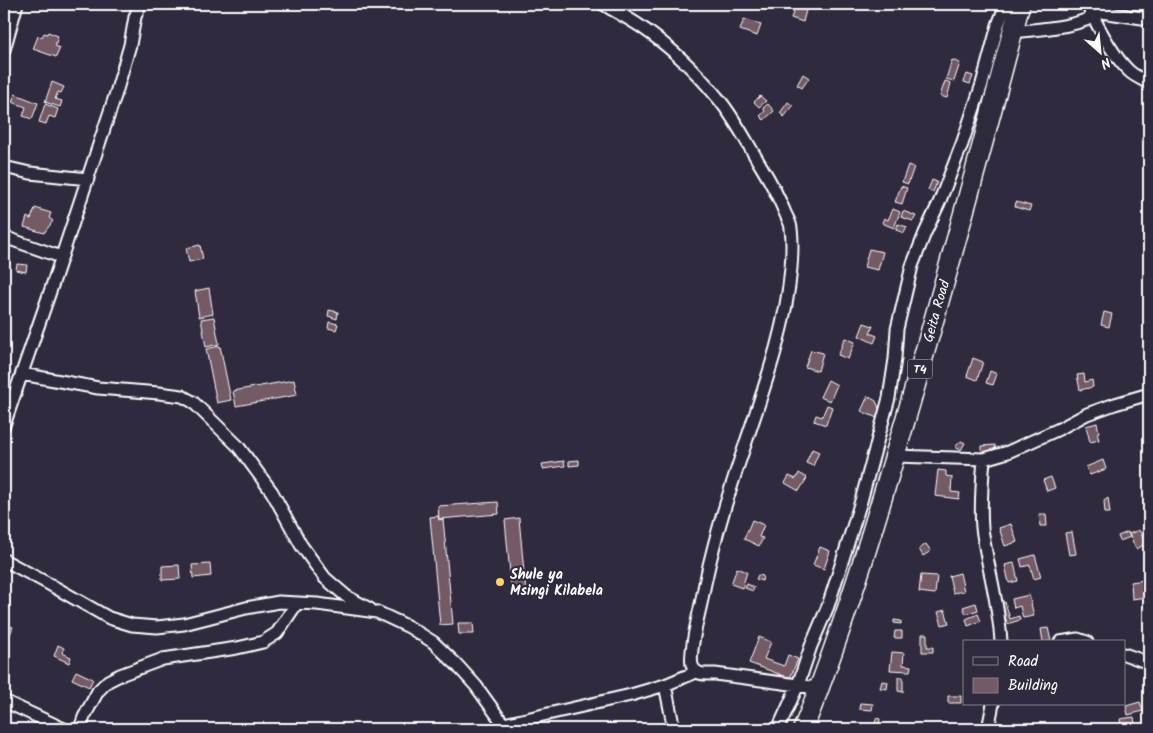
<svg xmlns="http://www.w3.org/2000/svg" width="1153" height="733" viewBox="0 0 1153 733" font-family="Kalam,sans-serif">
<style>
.building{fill:#735a65;stroke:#fff}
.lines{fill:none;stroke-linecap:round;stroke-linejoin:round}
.minor-casing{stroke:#fff;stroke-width:15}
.trunk-casing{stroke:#fff;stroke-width:22}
.minor{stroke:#2f2a3d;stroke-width:11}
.trunk{stroke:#2f2a3d;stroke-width:19}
.poi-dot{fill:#ffd166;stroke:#2f2a3d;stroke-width:2}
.labels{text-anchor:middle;stroke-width:4;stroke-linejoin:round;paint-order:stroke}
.shield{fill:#2f2a3d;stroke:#c1bfc5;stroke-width:1}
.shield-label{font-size:12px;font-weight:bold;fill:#fff}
.street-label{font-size:14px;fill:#fff;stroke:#2f2a3d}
.poi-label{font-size:14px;font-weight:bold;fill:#fff;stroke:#2f2a3d;text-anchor:start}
</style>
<rect width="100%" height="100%" fill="#2f2a3d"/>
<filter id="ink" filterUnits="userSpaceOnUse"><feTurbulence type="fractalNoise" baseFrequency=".02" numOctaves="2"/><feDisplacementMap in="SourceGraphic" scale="10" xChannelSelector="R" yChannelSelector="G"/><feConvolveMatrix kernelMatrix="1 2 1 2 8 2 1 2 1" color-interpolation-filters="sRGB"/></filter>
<g filter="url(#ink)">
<path class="building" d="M795 7 806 10 803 22 791 18Z
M744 19 761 25 757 36 740 30Z
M48 32 58 36 55 46 60 48 56 57 33 49 38 36 42 37 44 33 47 34Z
M952 60 960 63 954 81 946 79Z
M803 74 809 78 802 88 797 85Z
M967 74 973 76 970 84 964 82Z
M945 81 951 83 947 98 940 96Z
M52 82 64 87 61 93 58 92 55 99 62 101 60 107 45 102Z
M15 94 38 103 32 119 23 116 26 107 12 102Z
M760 96 766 101 759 107 754 102Z
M788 102 793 106 784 117 780 113Z
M45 104 58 109 55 118 49 116 46 124 39 122Z
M768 104 774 111 764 120 760 116 765 111 763 108Z
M908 165 914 167 908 184 902 182Z
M932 180 937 182 933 192 928 190Z
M901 186 907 188 902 204 895 202Z
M1016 202 1031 206 1029 211 1015 207Z
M35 208 51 213 49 218 53 221 44 233 24 227 27 217 31 219Z
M893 209 900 212 894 228 882 223 884 218 888 220Z
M903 211 916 216 913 221 901 217Z
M898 224 907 227 904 233 896 230Z
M200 245 203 259 189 262 186 248Z
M869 249 883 252 878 270 864 267Z
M17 264 27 265 26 272 16 270Z
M209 288 213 314 199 317 195 291Z
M329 310 338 312 337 319 328 316Z
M1104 312 1112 314 1109 327 1101 325Z
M214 317 219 344 206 347 201 319Z
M329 322 338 324 336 330 328 328Z
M864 323 873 326 870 333 877 336 874 343 859 336Z
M845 338 855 342 848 359 838 355Z
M220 346 231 400 217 403 206 349Z
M811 350 823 353 818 371 805 367Z
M973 358 983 362 977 380 967 376Z
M990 371 997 374 993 385 986 383Z
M1084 374 1085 382 1092 380 1093 387 1080 390 1077 375Z
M294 380 297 395 236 406 233 391Z
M828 380 837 385 830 401 820 397Z
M868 396 876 401 880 411 877 418 861 411Z
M827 405 832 407 826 425 814 421 816 415 822 417Z
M1097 423 1099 432 1097 433 1099 440 1090 442 1086 426Z
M961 441 965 443 961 450 955 447Z
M995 445 996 452 982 453V446Z
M812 449 819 452 813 466 806 463Z
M579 460V465L569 466V461Z
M1103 460 1106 469 1090 475 1086 467Z
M564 461 565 466 543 469 542 464Z
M938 470 946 471V476L952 477 951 492 960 493 959 499 935 496Z
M799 473 807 478 799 491 785 483 789 476 796 479Z
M1051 477 1055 488 1047 491 1043 480Z
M1108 498 1110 513H1105L1104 501Z
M498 502 499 514 439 519 438 506Z
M1039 514H1046L1047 526H1040Z
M438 516 439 520 443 519 453 624 440 625 430 517Z
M519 518 526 594 512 595 505 520Z
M752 520 764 525 759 537 763 538 759 546 744 539Z
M1011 524 1017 542 1005 546 999 528Z
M1139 530 1146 544 1136 549 1129 534Z
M1072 532 1076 554 1069 555 1065 533Z
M1128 532 1130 537 1120 541 1118 536Z
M926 544 931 551 923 556 919 549Z
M820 547 830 551 824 569 813 565Z
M1035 555 1041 577 1034 579 1030 565 1022 567 1020 559Z
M1014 563 1018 581 1009 583 1005 565Z
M210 564 211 576 193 578 192 565Z
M179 565 180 579 162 580V566Z
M737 568 747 572 742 588 731 584Z
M960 573 964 591 953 593 949 576Z
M758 575 763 576 762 581 756 579Z
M921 575 937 576 935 594 919 592Z
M1144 580 1146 597 1132 599 1131 582Z
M747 584 754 587 753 591 745 588Z
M1029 595 1034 616 1023 618 1020 606 1014 608 1012 599Z
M1149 600V621L1146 601Z
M1005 602 1010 619 1019 616 1020 620 1007 624 1001 603Z
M976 603 978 610 966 614 963 607Z
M945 610 949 623 942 625 938 612Z
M978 614 981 621 968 626 966 619Z
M894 620 901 621V624L894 623Z
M458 623H473L474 634H459Z
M5 624 13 627 8 639 4 637Z
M1048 628 1051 641 1043 642 1041 629Z
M895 631H902V638H894Z
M922 634H927V647H933V652H922Z
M759 637 771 642 764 659 784 666 788 655 798 659 790 678 749 663Z
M58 645 64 648 62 653 71 657 69 663 54 656Z
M892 652 904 653 903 665 911 666 910 671 890 670Z
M76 671 93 679 89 687 72 679Z
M898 677H903V692L898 691Z
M882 681 888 682 887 689 880 688Z
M948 696H961V703H948Z
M1140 702 1143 711 1128 715 1126 706Z
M860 703 873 704 872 710 859 709Z
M1134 717 1135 724 1121 726 1120 719Z
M876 718 880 719 879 725H875Z"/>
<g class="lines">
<g class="minor-casing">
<path id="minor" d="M603 4C615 11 628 18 640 26 668 45 695 70 717 97 735 118 747 143 761 166 771 182 779 198 786 215 788 219 791 224 791 229 793 242 792 255 791 268 786 328 765 385 746 442 728 495 711 548 701 604 698 617 689 653 692 665 695 676 707 674 715 674L798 685 819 689
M1087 4C1096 23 1113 56 1129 71 1134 76 1143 80 1149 83
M611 9 629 4
M1101 12 1149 19
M1013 32C1039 29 1079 28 1101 12 1104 10 1107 6 1110 4
M4 50 17 4
M4 167 30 173 88 179
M4 237 61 257
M22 374 98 388 159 393 182 396 193 402 238 446 272 492 301 545 325 578 346 596 370 609
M4 425 52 286 116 93 130 45 135 17 140 4
M895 456 984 459 1008 452 1059 429 1087 414 1115 404 1149 394
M984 459C982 483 980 505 982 528 987 566 999 603 1001 642
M4 560 49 584 109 618 132 625 157 627 184 624 246 608 279 602 317 604 377 612 409 627 433 642 457 665 476 686 507 729
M1060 642 1078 639 1087 642
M1124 654 1149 663
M665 685 674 729
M4 701 64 729
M504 724 631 695 665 685 696 672
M80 729 84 717 98 691 108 681 120 675 163 659 237 648 263 642 277 633 297 603
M778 729 798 685 811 646 828 606 841 565 861 501 889 398 895 359 897 329 912 266 925 233 939 203 962 144 982 84 998 25 1006 4
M988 729 993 704"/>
</g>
<g class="trunk-casing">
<path id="trunk" d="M803 729C846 624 878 513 910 404 948 271 985 137 1020 4"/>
</g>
<use href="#minor" class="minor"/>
<use href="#trunk" class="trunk"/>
</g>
</g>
<circle class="poi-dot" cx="500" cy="582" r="5"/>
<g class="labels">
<rect class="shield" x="907.5" y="359.5" width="25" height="19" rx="4"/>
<g class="shield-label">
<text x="920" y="373">T4</text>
</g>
<g class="street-label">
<text transform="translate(936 311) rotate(-74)" y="5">Geita Road</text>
</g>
<g class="poi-label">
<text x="510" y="579">Shule ya<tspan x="510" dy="16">Msingi Kilabela</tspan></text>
</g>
</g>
<rect width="1153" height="733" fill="none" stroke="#2f2a3d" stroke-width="20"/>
<rect x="10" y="10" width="1133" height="713" fill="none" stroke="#fff" stroke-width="2" filter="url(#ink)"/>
<rect x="963" y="640" width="162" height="65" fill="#2f2a3d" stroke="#827f8b"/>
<rect x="973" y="657" width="25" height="8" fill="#2f2a3d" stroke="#827f8b"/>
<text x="1008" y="666" font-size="15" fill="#ffffff">Road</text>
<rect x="973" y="678" width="25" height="15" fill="#735a65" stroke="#827f8b"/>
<text x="1008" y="690" font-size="15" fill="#ffffff">Building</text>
<g transform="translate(1100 52) rotate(153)" stroke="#2f2a3d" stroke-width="4" paint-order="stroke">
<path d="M0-4L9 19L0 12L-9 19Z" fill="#ffffff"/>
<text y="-8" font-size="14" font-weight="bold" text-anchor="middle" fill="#ffffff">N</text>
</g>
</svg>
